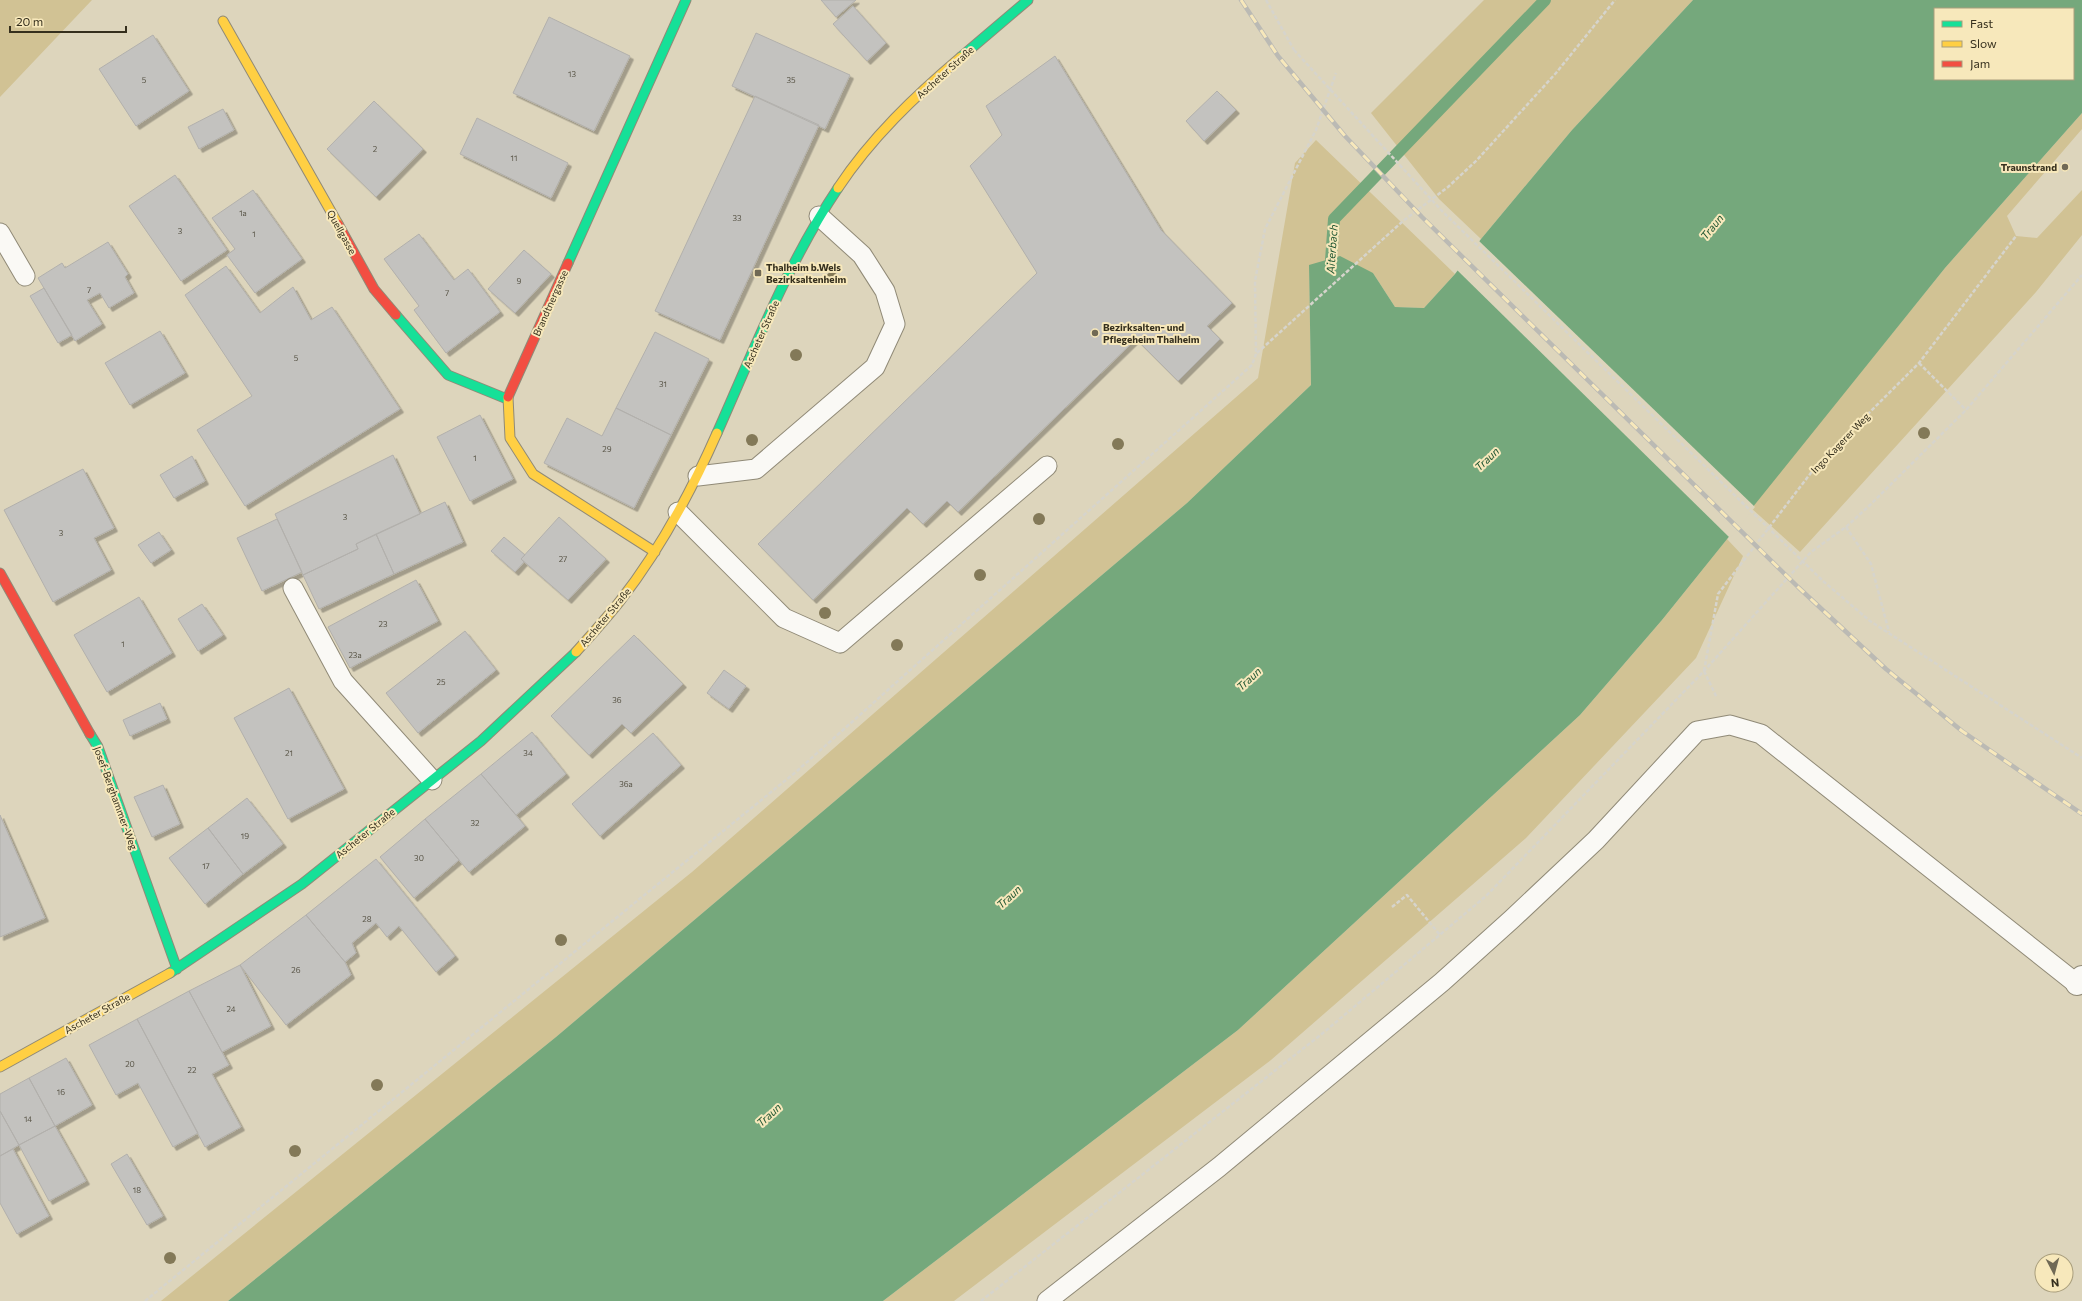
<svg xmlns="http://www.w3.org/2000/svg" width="2082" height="1301" viewBox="0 0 2082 1301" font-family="Commissioner,sans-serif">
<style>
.green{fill:#d1c294}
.water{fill:#75a87c;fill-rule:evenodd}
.pier{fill:#ddd5bc}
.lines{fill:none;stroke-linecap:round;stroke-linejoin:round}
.stream{stroke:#75a87c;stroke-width:12}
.building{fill:#c3c2bf;stroke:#b2b0ac;filter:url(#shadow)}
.lane-casing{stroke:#908a77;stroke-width:21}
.street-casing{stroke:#908a77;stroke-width:24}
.fast-casing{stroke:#908a77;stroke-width:11}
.slow-casing{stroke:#908a77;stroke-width:11}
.jam-casing{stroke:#908a77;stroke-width:11}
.path{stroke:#d6d4cc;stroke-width:2.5;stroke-dasharray:4 2;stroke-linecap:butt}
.lane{stroke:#faf9f5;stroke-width:19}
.street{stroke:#faf9f5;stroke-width:22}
.fast{stroke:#16e098;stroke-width:9}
.slow{stroke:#ffcf43;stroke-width:9}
.jam{stroke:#f24e42;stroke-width:9}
.rail-casing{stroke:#bbbab4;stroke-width:4.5}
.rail{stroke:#f7e8bb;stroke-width:3;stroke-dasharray:9;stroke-linecap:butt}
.path-bridge{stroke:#d6d4cc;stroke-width:2.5;stroke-dasharray:4 2;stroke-linecap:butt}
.tree{fill:#837958}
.poi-dot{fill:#706955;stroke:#f7e8bb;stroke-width:1.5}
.labels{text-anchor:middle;stroke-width:4;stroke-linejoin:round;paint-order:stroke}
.number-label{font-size:8px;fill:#585446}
.street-label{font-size:10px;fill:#352f1d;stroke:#f7e8bb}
.poi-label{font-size:10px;font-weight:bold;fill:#352f1d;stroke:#f7e8bb;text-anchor:start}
.water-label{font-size:11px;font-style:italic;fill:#1e5531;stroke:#f7e8bb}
</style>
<defs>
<filter id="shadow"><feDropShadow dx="3.5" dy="3.5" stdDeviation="0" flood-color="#0004"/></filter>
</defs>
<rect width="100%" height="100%" fill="#ddd5bc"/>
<path class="green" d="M0 0H92L0 97Z
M1484 0H1693L1572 130 1481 239 1439 199 1371 113Z
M2082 113V129L2007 216 2016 236 2037 238 2082 190V235L2036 292 1800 552 1751 508 1945 268Z
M1316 140 1455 274 1424 308 1395 307 1373 273 1309 265 1311 385 1187 503 556 1037 228 1301H161L692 872 1258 378 1295 163Z
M1727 539 1743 556 1696 658 1526 838 1271 1060 954 1301H883L1238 1030 1580 715 1662 620Z"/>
<path class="water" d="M1693 0H2082V113L1945 268 1662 620 1580 715 1238 1030 883 1301H228L556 1037 1187 503 1311 385 1309 265 1340 256 1373 273 1395 307 1424 308 1455 274 1481 239 1572 130ZM1935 9H2073V79H1935Z"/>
<path class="pier" d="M1478 240 1755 507 1730 538 1456 269Z"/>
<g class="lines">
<path class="stream" d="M1330 274 1334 219 1545 0"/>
</g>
<path class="building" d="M821 0H856L836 17Z
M853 6 886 43 867 61 833 24Z
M549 17 630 56 594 131 513 93Z
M756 33 850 75 825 129 732 86Z
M153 35 189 91 136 126 99 69Z
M1055 56 1161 230 1232 303 1207 326 1220 339 1178 381 1136 339 958 512 947 501 923 524 907 508 813 600 758 544 1037 273 970 166 1002 135 986 106Z
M1217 91 1236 110 1204 141 1186 121Z
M755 96 819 125 720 340 655 311Z
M374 101 423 149 376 197 327 149Z
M223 109 234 130 199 149 188 127Z
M477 118 568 163 551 198 460 154Z
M175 175 227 250 181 281 129 206Z
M253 190 302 259 255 293 227 255 235 249 212 218Z
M419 234 454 280 468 269 500 312 446 353 414 310 419 306 384 259Z
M108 242 128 274 125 277 134 293 109 308 100 293 87 300 102 324 75 341 38 278 62 263 65 268Z
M524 250 551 274 515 313 488 289Z
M226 266 260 313 293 287 311 320 332 307 400 409 245 506 197 430 252 396 185 295Z
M44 288 72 335 58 343 30 296Z
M160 331 185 373 130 405 105 363Z
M655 332 709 359 671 435 616 408Z
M616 408 671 435 634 508 544 463 567 418 602 436Z
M480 415 513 479 470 501 437 437Z
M393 455 420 514 356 544 358 549 303 575 275 514Z
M192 456 205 481 174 498 160 475Z
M83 469 114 528 94 538 111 570 53 602 4 510Z
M445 502 463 542 394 574 376 534Z
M559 517 606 559 568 600 521 559Z
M277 519 302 572 262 591 237 538Z
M159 532 171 550 151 563 138 545Z
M376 534 394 574 319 609 303 575 358 549 356 544Z
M504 537 525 555 521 559 524 562 515 572 491 551Z
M416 580 438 621 350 668 328 627Z
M139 597 172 653 107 692 74 635Z
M202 604 223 635 198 651 178 619Z
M465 631 496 670 418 733 386 693Z
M634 635 683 684 631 733 622 724 589 755 551 716Z
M724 670 746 686 729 709 707 693Z
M289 688 344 789 288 819 234 718Z
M160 703 167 719 130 736 123 720Z
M532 732 566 774 516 815 481 774Z
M653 733 681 765 600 836 572 804Z
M481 774 525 826 469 872 425 819Z
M163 785 180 824 152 837 134 797Z
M247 798 283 844 243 874 208 828Z
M0 815 45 918 0 937Z
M425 819 459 860 414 898 380 857Z
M208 828 243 874 205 904 169 858Z
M376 859 455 956 436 972 399 926 387 937 376 923 352 943 356 953 345 962 306 915Z
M306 915 345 962 351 975 286 1025 240 965Z
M240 965 271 1026 222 1052 189 991Z
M189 991 229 1065 212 1074 241 1127 205 1147 137 1019Z
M137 1019 198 1133 173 1147 138 1083 116 1095 89 1045Z
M66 1058 92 1105 55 1126 29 1078Z
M29 1078 55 1126 19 1145 0 1111V1094Z
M0 1111 19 1145 0 1156Z
M55 1126 86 1181 49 1201 19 1145Z
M13 1149 49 1216 17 1234 0 1203V1156Z
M127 1154 163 1216 147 1225 111 1164Z"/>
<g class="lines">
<g class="lane-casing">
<path id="lane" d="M0 233 25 276
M698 476 756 469 875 367 895 324 885 291 862 255 819 216
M678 512 784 618 840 643 1047 466
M293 588 343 681 432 780
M1047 1301 1219 1167 1442 982 1512 919 1596 840 1697 731 1730 725 1761 734 2077 984"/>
</g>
<g class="street-casing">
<path id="street" d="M2077 984 2082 977"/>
</g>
<g class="fast-casing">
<path id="fast" d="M961 57 1028 0
M568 263 686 0
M396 315 448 375 507 399
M717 433C754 350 787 264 838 188
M90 734 98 747 177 969
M170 973 302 884 481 741 576 652"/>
</g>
<g class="slow-casing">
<path id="slow" d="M223 21 338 224
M838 188C871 138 915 96 961 57
M508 397 510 438 533 474 655 552
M576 652C591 635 606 619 620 601 660 550 691 492 717 433
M0 1067 170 973"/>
</g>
<g class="jam-casing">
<path id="jam" d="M338 224 374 289 396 315
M508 397 568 263
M0 573 90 734"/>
</g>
<path class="path" d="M1266 0 1294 50
M1257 353 1403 221 1448 187 1477 160 1556 73 1615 0
M1919 363 1966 410
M1846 527 1871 564 1889 632
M1823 581 1870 621 2082 758
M1704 671 1718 594 1817 465 1919 363 2016 236
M1704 671 1717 698
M1392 907 1407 895 1440 935
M145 1301 797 771 1252 365 1256 354 1255 281 1265 229 1316 130 1336 73
M981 1301 1323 1033 1486 896 1704 671 1811 552 1846 527 1869 506 1966 410 2082 275"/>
<use href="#lane" class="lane"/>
<use href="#street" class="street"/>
<use href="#fast" class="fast"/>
<use href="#slow" class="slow"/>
<use href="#jam" class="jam"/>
<g class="rail-casing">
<path id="rail" d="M1241 0 1278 56 1345 136 1422 217 1798 587 1886 669 1962 731 2082 814"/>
</g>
<use href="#rail" class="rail"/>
<path class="path-bridge" d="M1294 50 1442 211 1823 581"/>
</g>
<g class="tree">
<circle cx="832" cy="278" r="6"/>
<circle cx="796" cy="355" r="6"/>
<circle cx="1924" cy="433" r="6"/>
<circle cx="752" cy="440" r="6"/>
<circle cx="1118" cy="444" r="6"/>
<circle cx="1039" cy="519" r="6"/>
<circle cx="980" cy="575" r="6"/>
<circle cx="825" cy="613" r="6"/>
<circle cx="897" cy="645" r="6"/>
<circle cx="561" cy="940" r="6"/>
<circle cx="377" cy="1085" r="6"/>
<circle cx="295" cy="1151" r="6"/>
<circle cx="170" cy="1258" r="6"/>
</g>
<g class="poi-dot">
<circle cx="2065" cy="167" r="4"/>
<rect x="754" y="269" width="8" height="8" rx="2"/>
<circle cx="1095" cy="333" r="4"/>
</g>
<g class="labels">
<g class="number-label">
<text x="572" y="77">13</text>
<text x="144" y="83">5</text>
<text x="791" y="83">35</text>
<text x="375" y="152">2</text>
<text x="514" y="161">11</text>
<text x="243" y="216">1a</text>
<text x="737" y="221">33</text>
<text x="180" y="234">3</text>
<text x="254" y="237">1</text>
<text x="519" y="284">9</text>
<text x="89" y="293">7</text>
<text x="447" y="296">7</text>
<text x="296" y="361">5</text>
<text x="663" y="387">31</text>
<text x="607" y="452">29</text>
<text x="475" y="461">1</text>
<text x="345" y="520">3</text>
<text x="61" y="536">3</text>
<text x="563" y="562">27</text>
<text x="383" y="627">23</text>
<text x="123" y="647">1</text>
<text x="355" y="658">23a</text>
<text x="441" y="685">25</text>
<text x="617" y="703">36</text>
<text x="289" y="756">21</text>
<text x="528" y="756">34</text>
<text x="626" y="787">36a</text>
<text x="475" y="826">32</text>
<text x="245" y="839">19</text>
<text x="419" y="861">30</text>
<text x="206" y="869">17</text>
<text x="367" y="922">28</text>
<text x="296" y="973">26</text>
<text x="231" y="1012">24</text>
<text x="130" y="1067">20</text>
<text x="192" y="1073">22</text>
<text x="61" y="1095">16</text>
<text x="28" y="1122">14</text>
<text x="137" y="1193">18</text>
</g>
<g class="street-label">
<text transform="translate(945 72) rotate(-42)" y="4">Ascheter Straße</text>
<text transform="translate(342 232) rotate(61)" y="4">Quellgasse</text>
<text transform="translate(550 303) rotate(-66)" y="4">Brandtnergasse</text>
<text transform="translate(761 334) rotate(-66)" y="4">Ascheter Straße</text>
<text transform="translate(1840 443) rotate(-46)" y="4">Ingo Kagerer Weg</text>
<text transform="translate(605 617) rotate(-50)" y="4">Ascheter Straße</text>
<text transform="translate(116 798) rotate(70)" y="4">Josef-Berghammer-Weg</text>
<text transform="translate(365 833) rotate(-39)" y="4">Ascheter Straße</text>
<text transform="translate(97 1013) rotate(-29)" y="4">Ascheter Straße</text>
</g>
<g class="poi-label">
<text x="2057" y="171" text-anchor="end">Traunstrand</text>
<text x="766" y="271">Thalheim b.Wels<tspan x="766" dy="12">Bezirksaltenheim</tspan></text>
<text x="1103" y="331">Bezirksalten- und<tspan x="1103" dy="12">Pflegeheim Thalheim</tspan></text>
</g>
<g class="water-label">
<text transform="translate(1712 227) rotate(-51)" y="4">Traun</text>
<text transform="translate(1332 249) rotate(-86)" y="4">Aiterbach</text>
<text transform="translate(1487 459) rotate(-43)" y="4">Traun</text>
<text transform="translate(1249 679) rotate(-42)" y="4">Traun</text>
<text transform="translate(1009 897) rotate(-42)" y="4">Traun</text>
<text transform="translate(769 1115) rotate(-42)" y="4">Traun</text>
</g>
</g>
<rect x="1934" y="8" width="140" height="72" fill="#f7e8bb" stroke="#a99e7c"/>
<rect x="1942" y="21" width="20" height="6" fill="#16e098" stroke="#a99e7c"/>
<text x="1970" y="28" font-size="12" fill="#352f1d">Fast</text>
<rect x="1942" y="41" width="20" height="6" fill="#ffcf43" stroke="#a99e7c"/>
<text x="1970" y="48" font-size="12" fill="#352f1d">Slow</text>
<rect x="1942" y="61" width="20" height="6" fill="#f24e42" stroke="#a99e7c"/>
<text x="1970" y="68" font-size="12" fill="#352f1d">Jam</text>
<g transform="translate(2054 1273) rotate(174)"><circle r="19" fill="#f7e8bb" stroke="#a99e7c"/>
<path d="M0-3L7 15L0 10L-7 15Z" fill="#706955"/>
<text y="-6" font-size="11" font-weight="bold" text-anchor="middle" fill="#352f1d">N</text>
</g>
<path d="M10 26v6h116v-6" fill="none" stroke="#352f1d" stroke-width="2"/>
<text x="16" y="26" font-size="12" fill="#352f1d" stroke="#f7e8bb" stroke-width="3" paint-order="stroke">20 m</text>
</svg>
